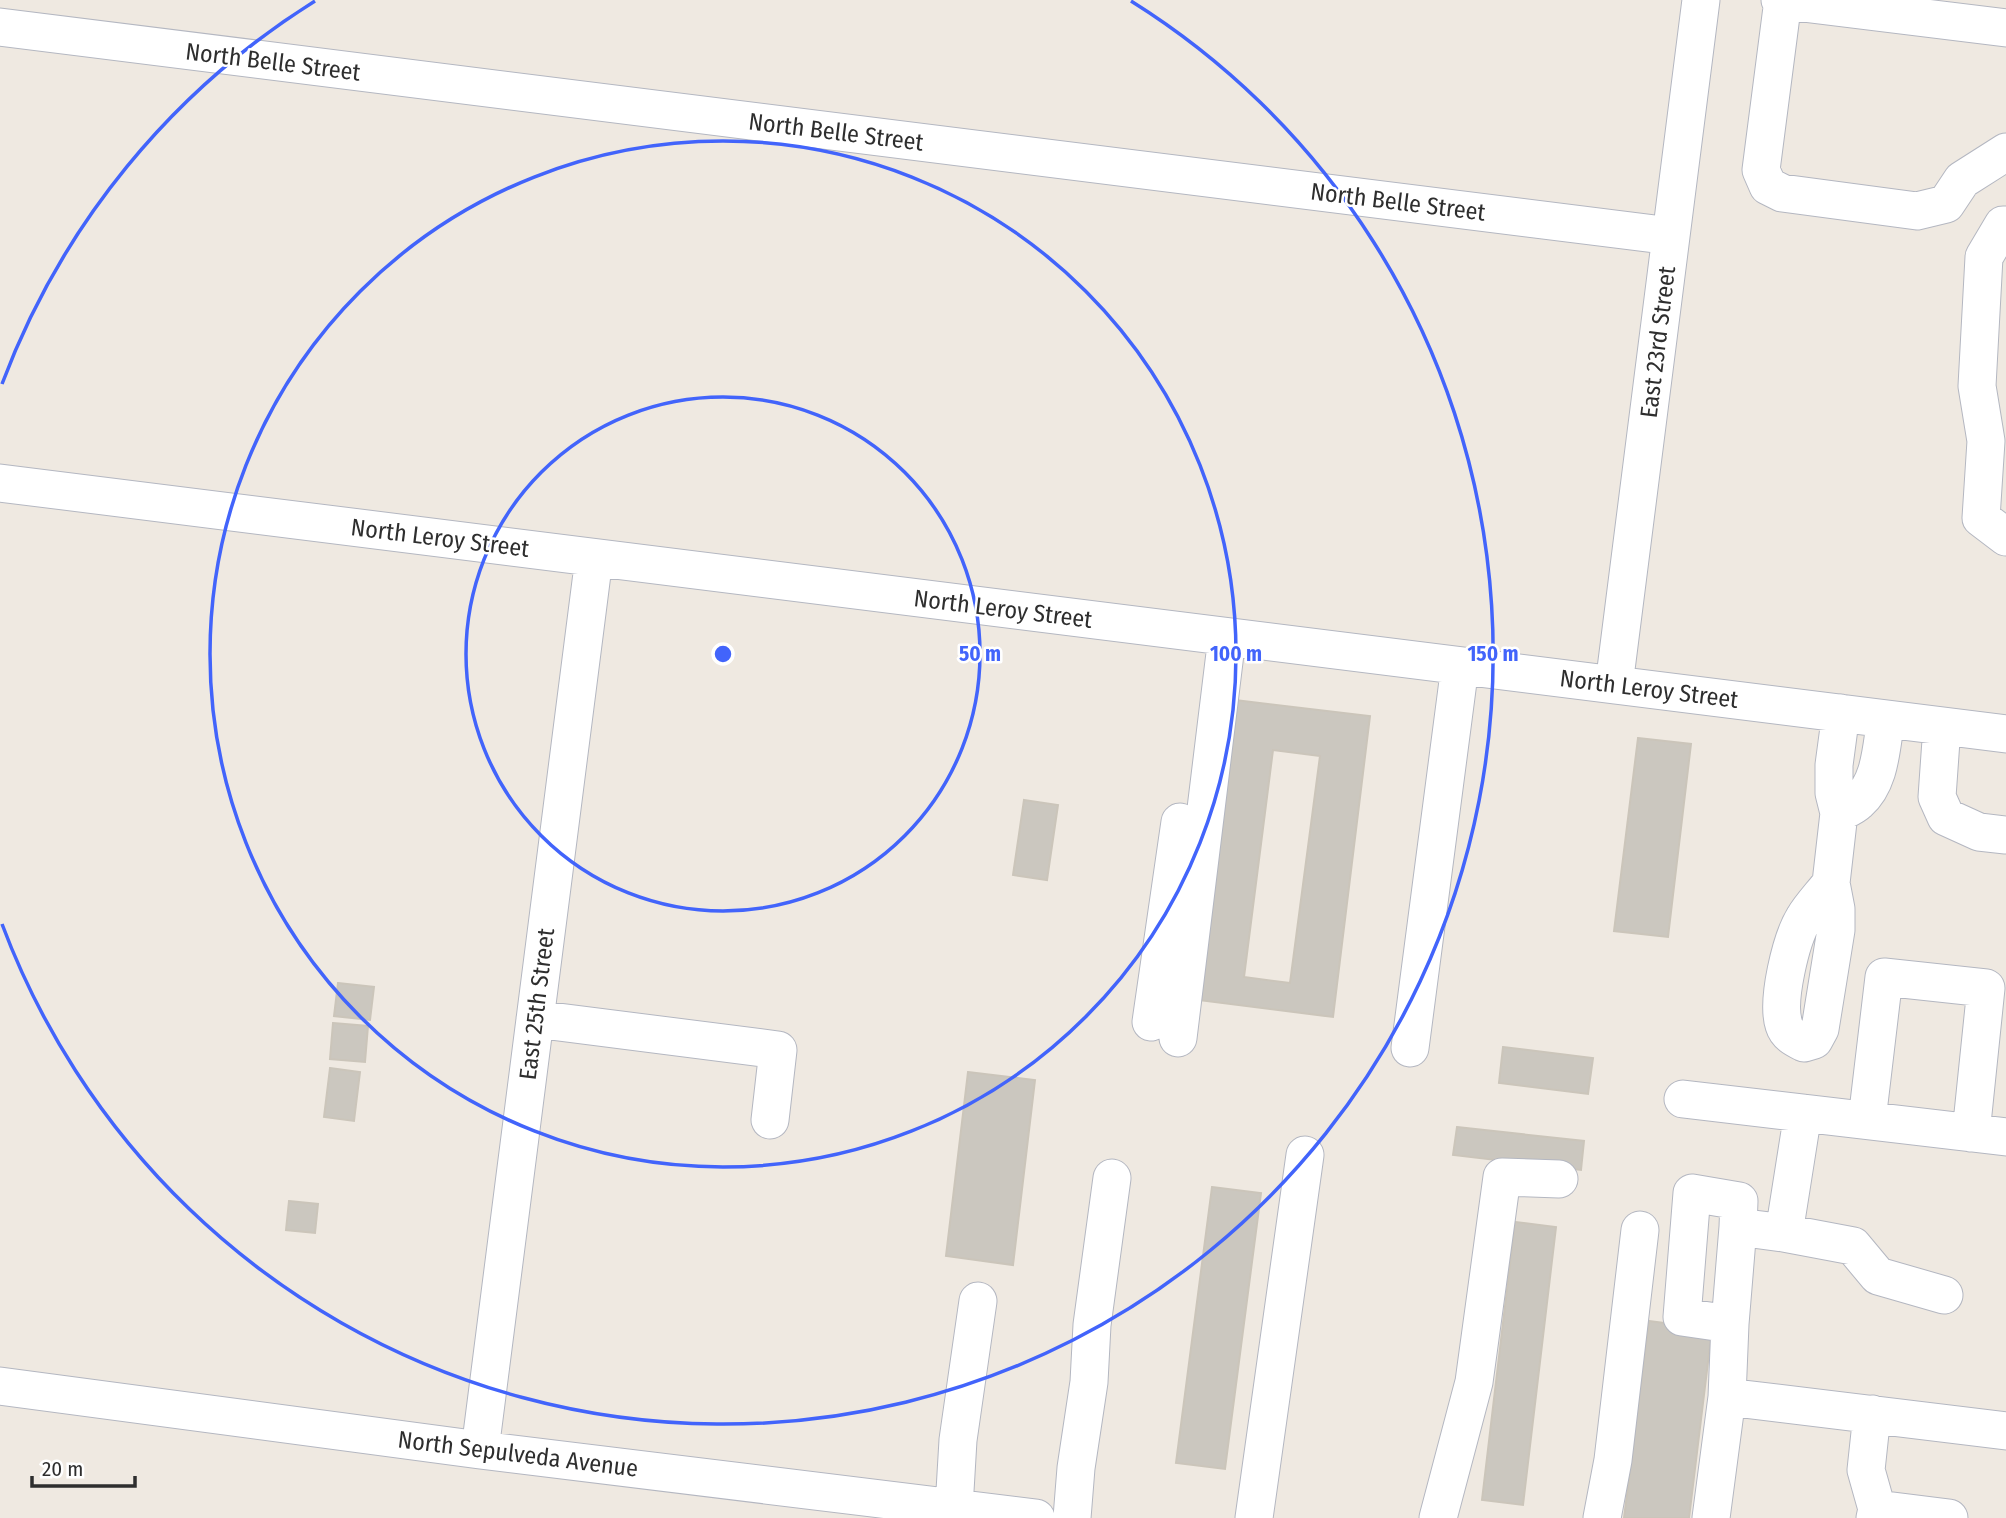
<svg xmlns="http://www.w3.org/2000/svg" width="2006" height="1518" viewBox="0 0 2006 1518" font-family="'Fira Sans Condensed',sans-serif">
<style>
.building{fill:#cbc7bf;stroke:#cbc5ba;stroke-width:2;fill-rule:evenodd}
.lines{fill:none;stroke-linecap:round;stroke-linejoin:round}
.minor-casing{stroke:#b4b7c1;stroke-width:39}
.minor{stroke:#fff;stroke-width:37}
.ring{fill:none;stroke:#4264fb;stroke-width:3.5}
.labels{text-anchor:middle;stroke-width:5;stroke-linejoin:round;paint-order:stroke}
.street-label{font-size:24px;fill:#2e2e2e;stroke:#fff}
.centre{fill:#4264fb;stroke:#fff;stroke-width:3.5}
.ring-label{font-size:21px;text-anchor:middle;font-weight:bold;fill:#4264fb;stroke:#fff;stroke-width:5;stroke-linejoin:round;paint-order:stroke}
</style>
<rect width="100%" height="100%" fill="#efe9e1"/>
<path class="building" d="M1235 700 1370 716 1333 1017 1198 1000ZM1273 750 1320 756 1290 983 1244 977Z
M1638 738 1691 744 1668 937 1614 931Z
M1024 800 1058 805 1047 880 1013 875Z
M338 983 374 987 370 1020 334 1016Z
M333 1023 368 1026 365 1062 330 1059Z
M1503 1047 1593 1058 1588 1094 1499 1083Z
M330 1068 360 1072 354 1121 324 1117Z
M968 1072 1035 1080 1013 1265 946 1256Z
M1457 1127 1584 1141 1581 1170 1453 1155Z
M1212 1187 1261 1193 1225 1469 1176 1463Z
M289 1201 318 1204 315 1233 286 1230Z
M1515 1222 1556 1227 1523 1505 1482 1500Z
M1649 1321 1712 1329 1689 1518H1624Z"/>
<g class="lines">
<g class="minor-casing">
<path id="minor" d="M1780 0 2006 28
M1783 0 1761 170 1768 186 1782 193 1917 211 1946 204 1962 180 2006 152
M0 27 1671 236
M2006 225H2003L1984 257 1977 386 1986 441 1981 518 2006 537
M0 483 2006 734
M1614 685 1701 0
M1942 726 1937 797 1946 817 1979 832 2006 835
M1839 813C1845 810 1853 807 1858 802 1881 782 1881 747 1886 719
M1831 883C1822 895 1811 906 1804 918 1791 939 1776 1001 1784 1025 1787 1035 1796 1039 1804 1043L1814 1040 1820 1029 1836 930V909L1831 883 1839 813 1834 793V765L1841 713
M535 1019 778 1050 770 1120
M1151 1022 1180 822
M1178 1038 1227 637
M1410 1048 1460 666
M1683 1099 2006 1137
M1867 1120 1884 977 1986 988 1971 1133
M1784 1233 1853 1246 1878 1276 1944 1295
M1730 1324 1738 1227
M0 1386 480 1450 1036 1518
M1727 1397 1730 1324 1682 1317 1692 1193 1739 1201 1738 1227 1784 1233 1803 1113
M1872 1414 1866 1470 1877 1509 1875 1518
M480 1450 594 558
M954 1508 958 1440 978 1301
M1877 1509 1949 1518
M1072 1518 1076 1468 1089 1382 1092 1325 1112 1178
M1254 1518 1305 1155
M1438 1518 1474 1382 1502 1177 1559 1179
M1602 1518 1613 1460 1640 1230
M1711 1518 1727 1397 2006 1431"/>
</g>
<use href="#minor" class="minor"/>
</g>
<g class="ring">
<circle cx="723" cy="654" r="257"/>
<circle cx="723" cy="654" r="513"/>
<path d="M2 384A770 770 0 0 1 315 1M1131 1A770 770 0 1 1 2 924"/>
</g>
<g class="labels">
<g class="street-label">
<text transform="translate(273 62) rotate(7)" y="8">North Belle Street</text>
<text transform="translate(836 132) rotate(7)" y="8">North Belle Street</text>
<text transform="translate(1398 202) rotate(7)" y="8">North Belle Street</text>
<text transform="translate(1658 342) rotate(-83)" y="8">East 23rd Street</text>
<text transform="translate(440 538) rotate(7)" y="8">North Leroy Street</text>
<text transform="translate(1003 609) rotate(7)" y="8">North Leroy Street</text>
<text transform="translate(1649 689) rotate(7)" y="8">North Leroy Street</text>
<text transform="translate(537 1004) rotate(-83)" y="8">East 25th Street</text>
<text transform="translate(518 1454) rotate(7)" y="8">North Sepulveda Avenue</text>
</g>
</g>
<circle cx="723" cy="654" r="10" class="centre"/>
<g class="ring-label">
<text x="980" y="661">50 m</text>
<text x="1236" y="661">100 m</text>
<text x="1493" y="661">150 m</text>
</g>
<path d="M32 1476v10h103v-10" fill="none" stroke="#2e2e2e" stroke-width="3.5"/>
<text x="42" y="1476" font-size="21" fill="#2e2e2e" stroke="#ffffff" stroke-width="5" paint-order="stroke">20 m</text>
</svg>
